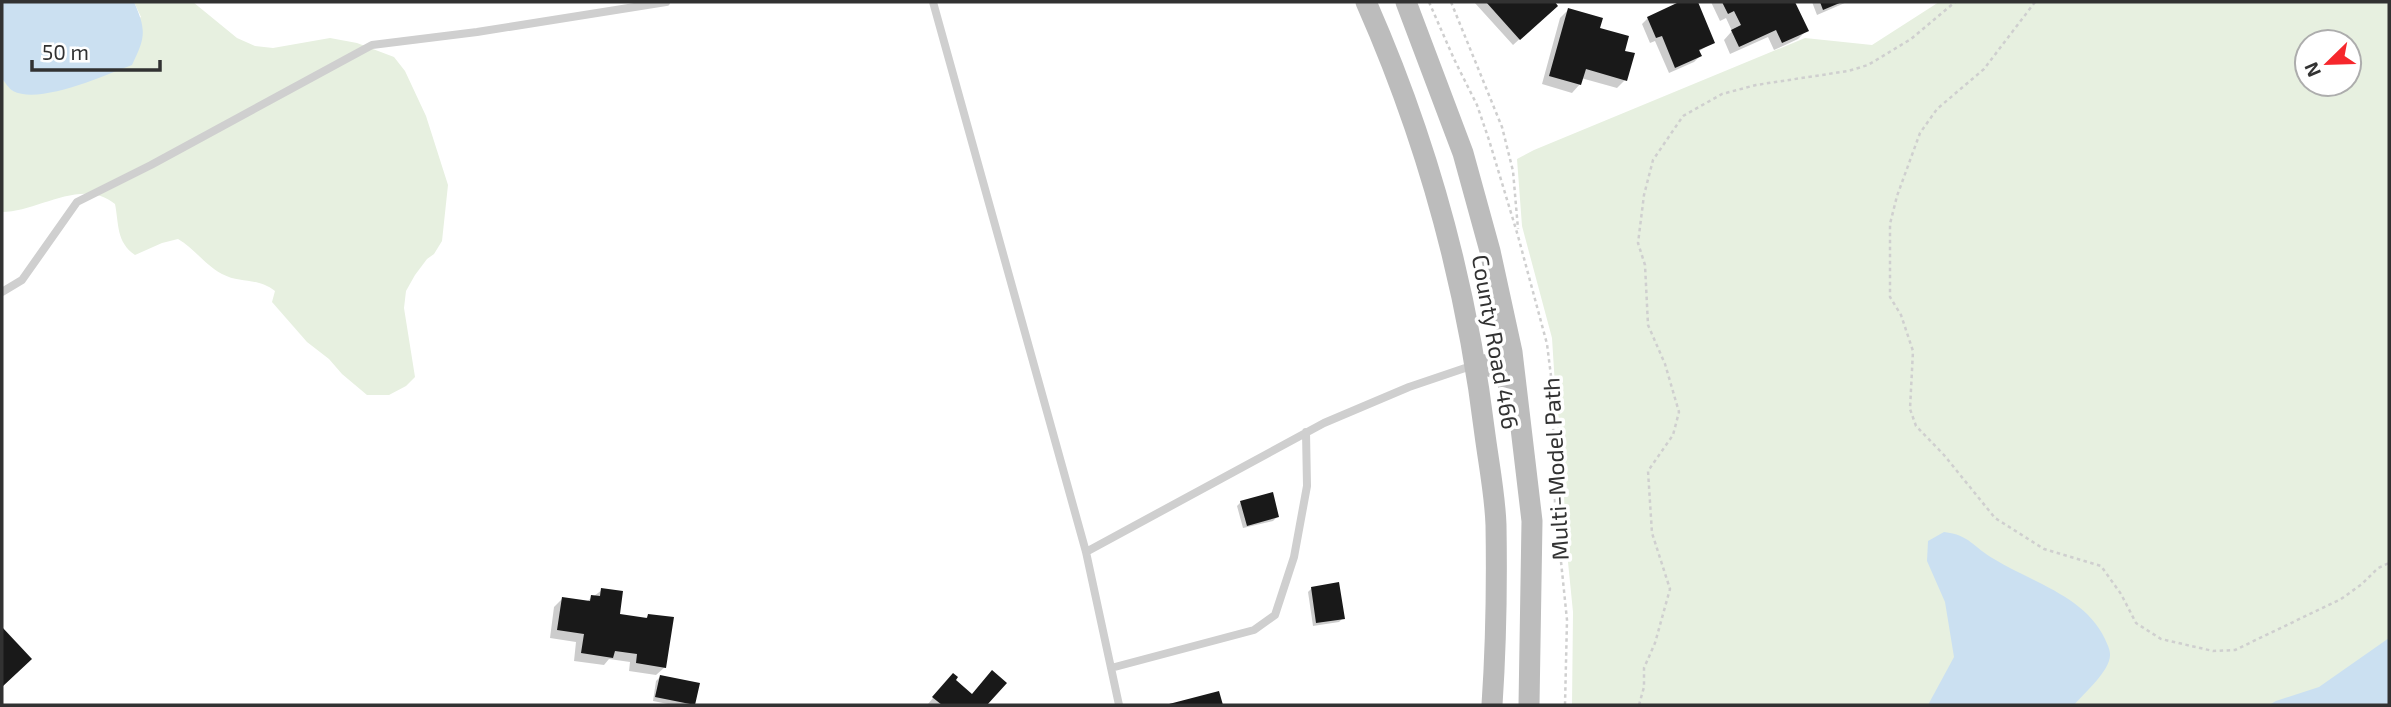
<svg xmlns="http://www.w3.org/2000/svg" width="2391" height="707" viewBox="0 0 2391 707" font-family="'Exo 2',sans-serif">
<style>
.green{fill:#e7f0e0;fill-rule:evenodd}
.water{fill:#cbe0f1}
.shadow{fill:#0003}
.building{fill:#191919}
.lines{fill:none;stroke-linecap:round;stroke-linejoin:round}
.path{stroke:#cfcfcf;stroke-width:2.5;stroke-dasharray:3.5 3.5;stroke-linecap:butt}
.service{stroke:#cfcfcf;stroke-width:8}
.secondary{stroke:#bcbcbc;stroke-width:21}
.labels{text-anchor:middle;stroke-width:7;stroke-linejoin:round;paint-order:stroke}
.street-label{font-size:23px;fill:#323232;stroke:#fff}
</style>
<rect width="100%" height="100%" fill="#fff"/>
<path class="green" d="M134 2H193L237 38 255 46 273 48 330 38 357 43 394 57 405 71 426 116 448 185 442 241 434 254 427 259 415 275 406 291 404 308 415 377 406 386 389 395H367L342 374 329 359 307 342 272 302 275 291C257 277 241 284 222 274 205 265 195 249 178 239L162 243 135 255C116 242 119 224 115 204 82 177 38 212 2 212V79L13 91 141 17Z
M1939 2H2389V705H1572L1573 612 1563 512 1552 338 1522 226 1517 159 1534 150 1805 38 1872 45ZM2307 42H2349V84H2307Z"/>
<path class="water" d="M2 2H134C147 31 145 38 132 65 105 75 40 105 13 91 9 89 5 82 2 79Z
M1944 532C1970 535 1973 547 1994 559 2031 582 2085 596 2105 639 2107 644 2110 649 2110 654 2111 670 2084 693 2074 705H1928L1954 657 1945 602 1927 561 1928 541Z
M2389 638V705H2269L2276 701 2319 687Z"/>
<path class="shadow" d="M1474 2H1552L1556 6 1513 45Z
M1684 2H1696L1713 42 1698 52 1700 56 1694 62 1669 73 1655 41 1650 43 1642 24 1648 18Z
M1711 2H1793L1806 31 1798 39 1774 50 1768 37 1730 54 1724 40 1732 31 1726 18 1720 21Z
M1812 2H1847L1817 15Z
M1568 10 1623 52 1625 80 1617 88 1581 78 1580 84 1572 93 1542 84 1560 18Z
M1241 502 1277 517 1273 521 1243 528 1237 506Z
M1312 588 1343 618 1339 622 1313 626 1308 592Z
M602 590 618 615 645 619 649 615 665 667 656 675 629 671 630 662 609 659 604 665 574 661 576 642 550 638 554 607 562 599 586 602Z
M660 677 698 685 693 705H673L653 701 656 681Z
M954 680 972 696 1004 683 985 705 928 704 947 681Z"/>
<path class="building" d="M1486 2H1555L1558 6 1520 40Z
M1679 2H1698L1715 43 1699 50 1702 56 1675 68 1662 36 1656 38 1647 17Z
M1722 2H1795L1809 31 1782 43 1776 30 1739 47 1731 30 1741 25 1734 11 1728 14Z
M1820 2H1842L1823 10Z
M1568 8 1603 18 1600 28 1629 36 1625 51 1635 53 1627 81 1586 69 1581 85 1549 76Z
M1273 492 1279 517 1247 526 1240 501Z
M1339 582 1345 619 1316 623 1311 587Z
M601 588 623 591 620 614 647 618 648 614 674 617 666 668 636 663 637 654 615 651 613 658 581 653 584 634 557 630 562 597 590 601 591 595 600 596Z
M2 627 32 659 2 687Z
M992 670 1007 683 987 705H942L932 697 953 673 958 677 956 680 972 694Z
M660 675 700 683 695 705 655 697Z
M1219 691 1223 705H1170L1169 704Z"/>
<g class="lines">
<path class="path" d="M1429 2 1454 59 1477 105 1489 140 1518 236 1547 344 1552 384 1555 503 1567 620 1565 705
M1451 2 1502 127 1513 171 1518 229
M2035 2 1984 69 1937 109 1920 133 1897 196 1890 224V297L1901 315 1913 351 1910 409 1916 426 1944 455 1995 518 2044 549 2101 566 2121 594 2136 623 2161 639 2213 651 2235 650 2341 599 2362 584 2378 568 2389 563
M1639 705 1644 687V668L1655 643 1670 589 1652 533 1648 471 1673 435 1679 412 1665 364 1648 325 1645 265 1638 243 1644 195 1653 160 1683 116 1722 94 1756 85 1848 71 1868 65 1911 39 1955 2"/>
<path class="service" d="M933 2 1086 552 1119 705
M2 292 22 280 77 202 151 165 372 45 477 32 666 2
M1086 552 1324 423 1409 387 1474 365
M1111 668 1254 630 1275 615 1294 557 1307 486 1306 432"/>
<path class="secondary" d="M1366 2C1427 140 1467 286 1485 435 1489 465 1495 495 1496 525 1497 585 1496 646 1492 705
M1406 2 1463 153 1490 251 1512 352 1532 521 1529 705
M1477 364C1500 365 1504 374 1513 394"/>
</g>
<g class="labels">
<g class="street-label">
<text transform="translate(1495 342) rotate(80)" y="8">County Road 466</text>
<text transform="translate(1556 469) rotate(-93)" y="8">Multi-Model Path</text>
</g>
</g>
<rect width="2391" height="707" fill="none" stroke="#323232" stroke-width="7"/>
<g transform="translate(2328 63) rotate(247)"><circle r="33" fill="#ffffff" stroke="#adadad" stroke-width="2"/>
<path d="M0-5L12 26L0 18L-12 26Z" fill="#f6272c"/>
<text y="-10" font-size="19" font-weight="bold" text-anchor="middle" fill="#323232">N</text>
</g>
<path d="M32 60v10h128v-10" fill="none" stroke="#323232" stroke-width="3.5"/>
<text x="42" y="60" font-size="21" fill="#323232" stroke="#ffffff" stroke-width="5" paint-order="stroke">50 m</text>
</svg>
